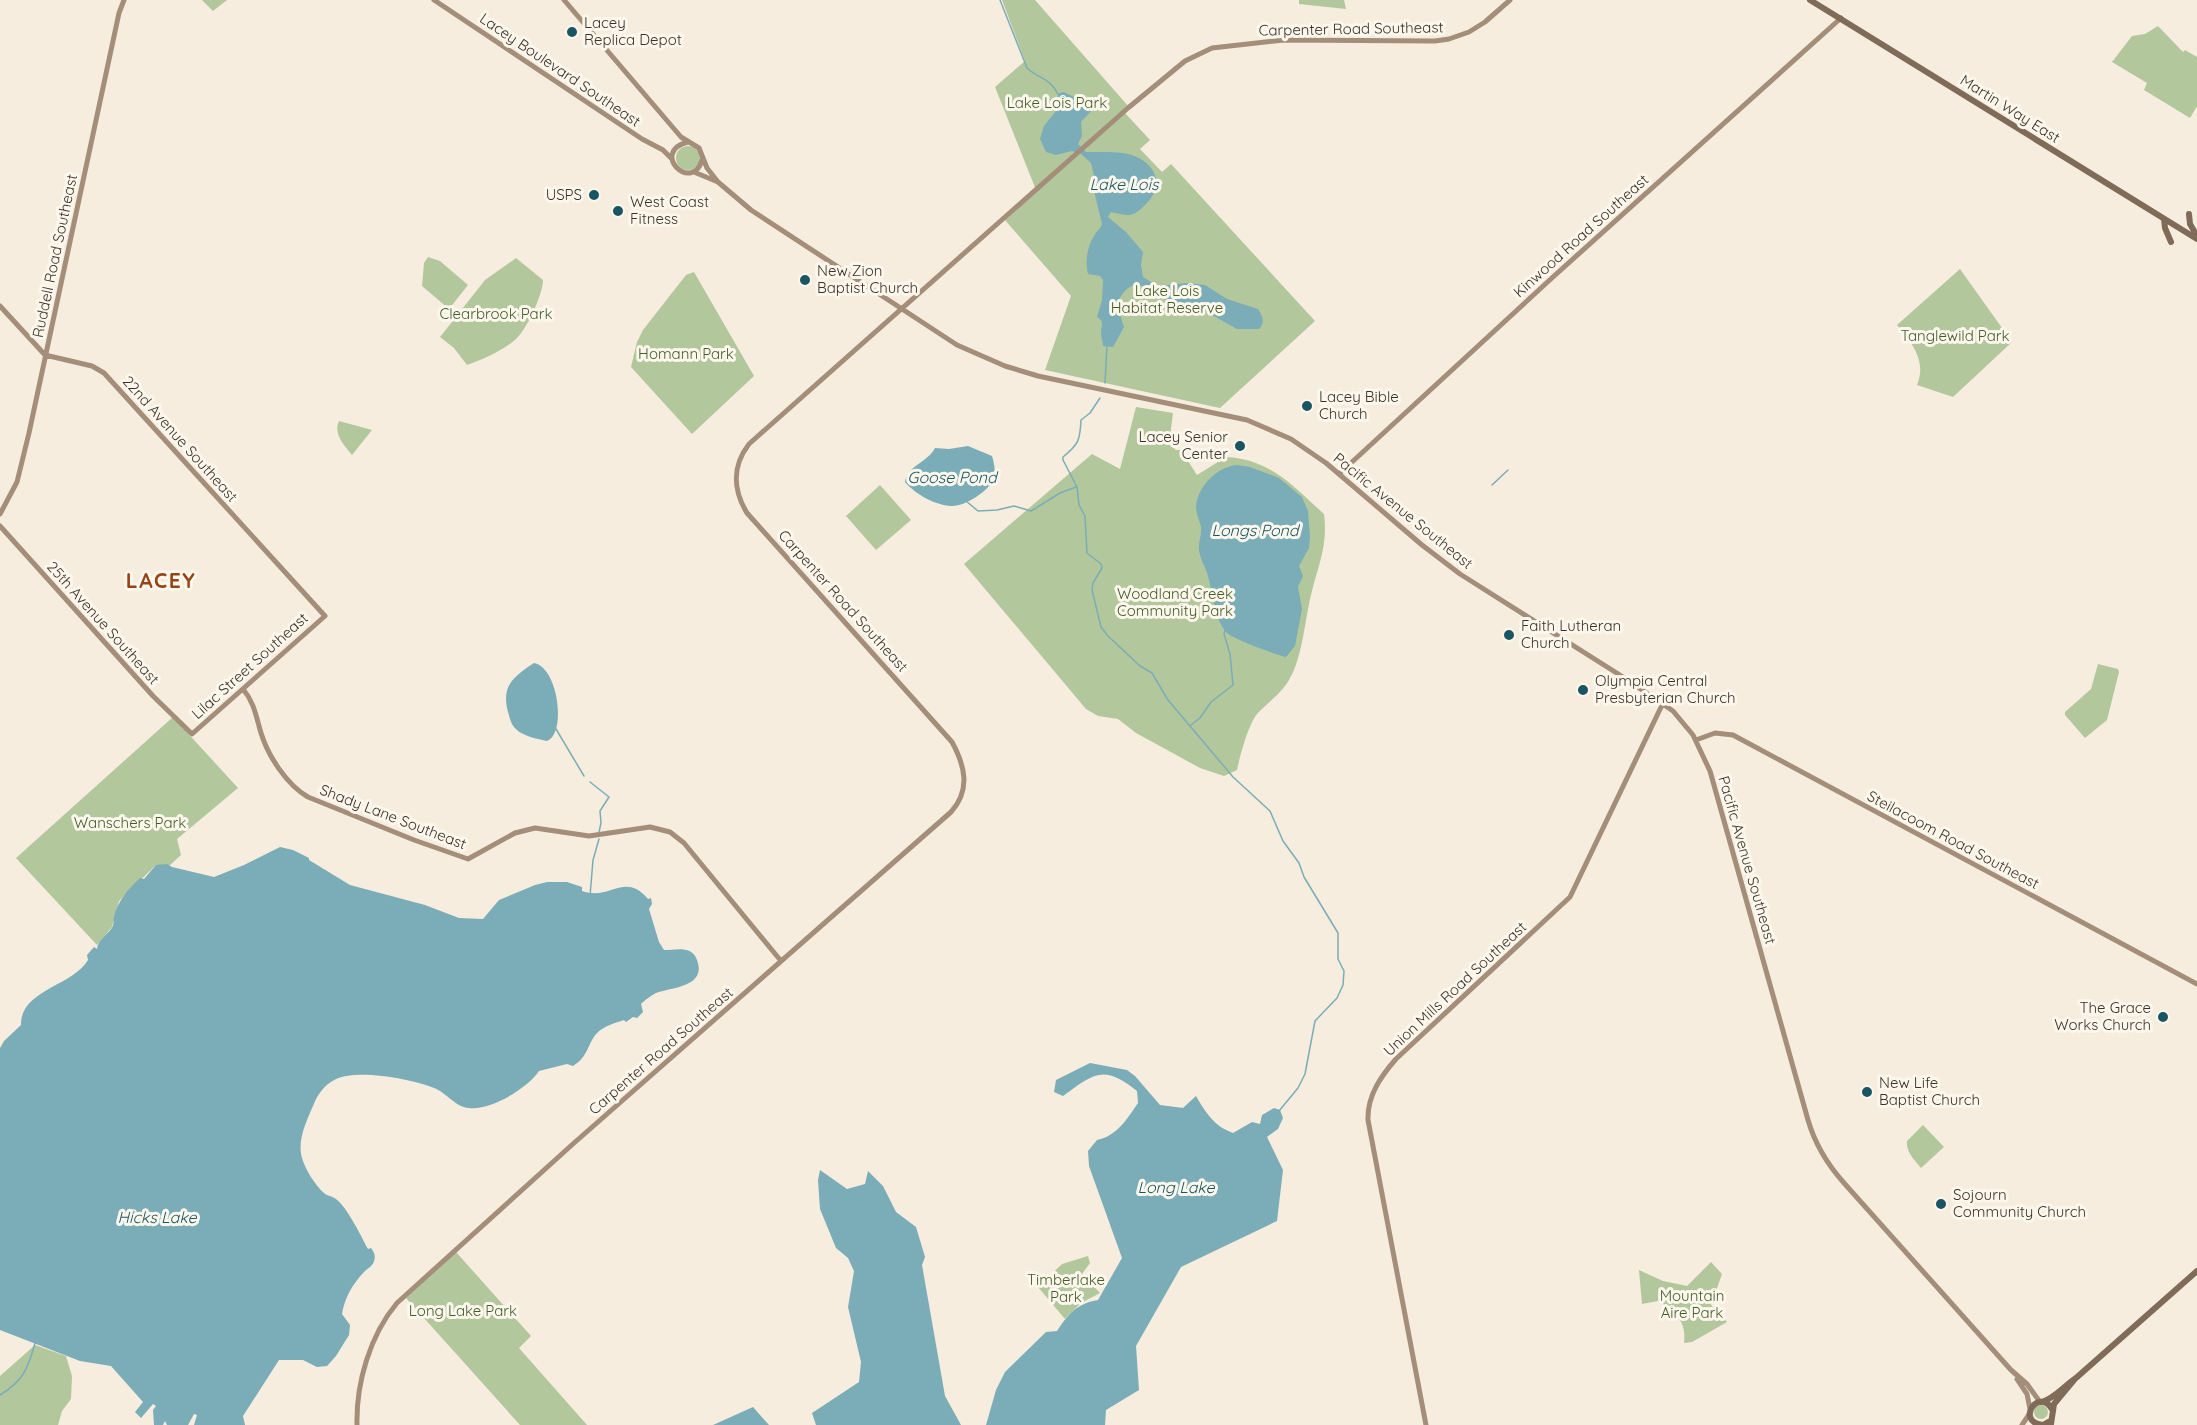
<svg xmlns="http://www.w3.org/2000/svg" width="2197" height="1425" viewBox="0 0 2197 1425" font-family="Quicksand,sans-serif">
<style>
.green{fill:#b3c79c}
.water{fill:#7aadb7}
.lines{fill:none;stroke-linecap:round;stroke-linejoin:round}
.stream{stroke:#7aadb7;stroke-width:1.5}
.secondary{stroke:#a48e79;stroke-width:5}
.primary{stroke:#806a58;stroke-width:6}
.poi-dot{fill:#195563;stroke:#fcf7ec;stroke-width:2}
.labels{text-anchor:middle;stroke-width:6;stroke-linejoin:round;paint-order:stroke}
.poi-label{font-size:15px;fill:#3c3129;stroke:#fcf7ec;text-anchor:start}
.street-label{font-size:15px;fill:#3c3129;stroke:#fcf7ec}
.park-label{font-size:15px;fill:#445e2a;stroke:#fcf7ec}
.water-label{font-size:16px;font-style:italic;fill:#195563;stroke:#fcf7ec}
.district-label{font-size:21px;font-weight:bold;letter-spacing:1.5px;fill:#954518;stroke:#fcf7ec}
</style>
<rect width="100%" height="100%" fill="#f6edde"/>
<path class="green" d="M202 0H227L213 11Z
M1002 0H1035L1129 107 1125 113 1150 140 1140 149 1162 172 1171 164 1315 321 1220 408 1045 370 1071 296 1004 219 1036 190 995 87 1025 61Z
M1299 0H1344L1346 9 1299 4Z
M2158 26 2183 52 2185 50 2197 57V106L2190 118 2144 90 2147 83 2112 62 2132 36 2145 34Z
M676 158a12 12 0 1 1 24 0a12 12 0 1 1-24 0Z
M428 257 440 261 468 285 449 309 422 286 424 263Z
M516 258 543 280C543 294 527 329 516 339 502 351 484 359 467 365L454 348 440 337 485 280Z
M1960 269 2012 342 1953 397 1917 385C1927 361 1912 343 1897 325Z
M694 272 754 376 692 434 631 367 637 342 643 330 686 275Z
M1136 407 1173 413 1169 444 1176 450H1181L1197 475 1226 457C1270 459 1293 486 1324 514 1328 544 1319 563 1312 591 1305 617 1303 657 1289 680 1281 694 1268 702 1257 714 1248 725 1240 756 1237 770L1224 776 1200 768 1136 733 1118 719 1098 716 1086 709 964 564 1092 454 1120 469Z
M339 421 372 430 352 455C344 445 333 434 339 421Z
M880 485 911 520 876 550 846 516Z
M2098 664 2118 669 2119 672 2107 720 2085 738 2065 715V712L2091 689Z
M173 717 238 788 177 839 181 855 169 866 156 865 119 901 112 927 97 945 16 858Z
M1923 1125 1944 1147 1921 1168C1914 1159 1906 1153 1907 1141Z
M456 1252 531 1336 519 1348 587 1425H520L406 1298Z
M1088 1256 1090 1263 1082 1274 1100 1293 1081 1303 1065 1319 1038 1287 1062 1264Z
M1711 1262 1722 1274 1711 1305 1727 1322 1692 1342 1684 1343C1687 1322 1675 1310 1658 1301L1642 1304 1639 1270 1663 1281 1687 1286Z
M35 1345 66 1356 72 1376 71 1399 62 1411 58 1425H0V1376Z
M2034 1412a7 7 0 1 1 14 0a7 7 0 1 1-14 0Z"/>
<path class="water" d="M1063 92 1081 100 1092 110 1081 122 1082 136 1078 144 1086 152C1099 152 1120 151 1132 155 1157 164 1165 186 1145 205 1141 209 1136 214 1129 215 1124 215 1116 213 1111 212L1108 217 1126 232 1143 252 1141 265 1143 277 1157 286 1188 283 1205 285 1227 299 1258 309C1262 316 1266 322 1259 329H1237L1205 311 1172 307 1160 295 1145 287 1135 284C1114 295 1117 307 1124 327L1113 347 1103 346C1103 342 1101 337 1101 332 1101 325 1105 322 1097 317L1102 300 1103 280 1100 276 1088 274C1085 262 1087 247 1094 236 1096 231 1100 230 1102 224L1095 195V181L1091 163 1081 154 1072 151 1056 155 1046 152 1040 139 1044 126 1059 107 1058 94Z
M968 446 992 456C994 462 996 473 994 479 988 491 965 507 951 506 935 505 915 494 905 482 908 465 928 462 935 448L949 449Z
M1236 465 1250 467 1279 478 1302 497 1308 511 1310 537 1309 548 1299 566 1303 576 1298 587 1302 609 1295 646 1286 657C1277 655 1233 639 1227 633 1214 619 1213 594 1208 576 1206 568 1200 559 1199 550 1198 543 1202 535 1201 527 1199 518 1194 511 1197 500 1203 482 1217 468 1236 465Z
M534 663C558 667 567 733 547 741 538 739 522 736 516 729 511 725 510 718 508 712 501 686 513 677 534 663Z
M280 847 293 850 309 858V860L350 885 425 905 459 918 483 919 499 900 535 885 547 882H567L582 887V891C610 901 625 871 648 899L651 898 652 904 649 909 659 942 664 950C676 950 692 945 697 960 707 987 672 987 656 993 650 996 645 1000 641 1004L643 1012 637 1018 633 1017 626 1022 624 1020C615 1023 604 1026 597 1033 587 1044 589 1056 573 1066L567 1064 539 1071C528 1088 490 1111 469 1108 455 1107 447 1093 434 1088 411 1079 359 1069 336 1079 325 1084 317 1095 313 1106 306 1122 297 1141 302 1158 305 1169 315 1185 324 1193 327 1196 332 1196 336 1199 347 1207 361 1236 368 1249L371 1248C374 1252 376 1256 374 1261 373 1266 368 1268 364 1272 352 1285 345 1297 342 1314L350 1325 349 1335 336 1356 327 1366 317 1367 303 1360H279L243 1416 245 1425H194L197 1415 194 1414 188 1425H167L165 1421 163 1425H154L153 1410 156 1406 153 1404 141 1418 135 1412 143 1402 111 1366 80 1361 0 1330V1048L4 1041 21 1025C20 990 73 986 88 960L87 955 94 947 97 949C98 939 108 935 113 926 114 923 113 920 114 917 117 902 129 888 140 878L144 879 156 865 167 864 172 867 214 877 244 865Z
M1090 1063 1127 1070 1135 1076 1160 1105 1183 1108 1196 1096C1206 1113 1214 1126 1233 1133L1252 1122 1260 1124 1262 1115 1274 1108 1280 1110 1283 1118 1278 1129 1267 1137 1283 1170 1277 1221 1181 1267 1136 1346 1139 1390 1106 1410 1105 1425H986L996 1390 1005 1372 1046 1332 1057 1331C1068 1314 1078 1303 1098 1300L1122 1258 1089 1166 1088 1151 1097 1140C1117 1136 1127 1119 1138 1103L1137 1091C1104 1064 1094 1073 1063 1096L1054 1092 1056 1080Z
M820 1170 847 1189 865 1184 868 1171 883 1186 896 1212 916 1227 925 1257 922 1265 945 1396 961 1425H816L812 1413 859 1382 861 1362 848 1307 854 1271 848 1258 836 1248 820 1209 818 1180Z
M753 1407 769 1425H713Z"/>
<g class="lines">
<path class="stream" d="M1000 0 1027 68C1039 79 1050 78 1058 94
M1105 383 1107 345
M1100 398 1090 413 1081 420C1080 440 1079 444 1063 457V460L1077 487 1079 505 1085 516 1087 553 1101 564 1102 568 1093 583 1092 590 1101 627 1108 636 1140 666 1152 673 1168 700 1233 777 1270 811 1283 841 1299 863 1304 877 1338 933V959L1344 971 1343 985 1337 998 1315 1021 1305 1074 1298 1088 1279 1111
M1492 485 1508 470
M966 501 978 511 997 510 1014 506 1031 511 1060 493 1076 487
M1191 725 1200 718 1211 702 1233 685 1230 654 1224 634 1225 630
M556 729 584 776
M590 782 609 797 600 811 601 823 599 832
M590 896 593 860 599 839
M0 1395C23 1381 28 1369 35 1343"/>
<path class="secondary" d="M434 0 642 139 663 150 672 159
M564 0 681 137 699 148 707 168 718 182
M688 142C649 152 692 194 702 160
M694 172 718 182 751 210 957 345 1005 366 1038 376 1247 420 1291 439 1326 463 1422 545 1460 574 1623 677 1673 711 1693 735 1710 771 1808 1120C1815 1144 1827 1164 1844 1183L2011 1370 2027 1384 2040 1402
M0 306 45 355 92 366 104 373 325 616 192 734 153 696 0 526
M1339 474 1553 277 1841 18
M0 514 17 482 29 433 119 13 124 0
M243 689C254 702 256 716 261 733 268 756 287 785 308 797L414 840 468 859 515 833 535 828 589 836 650 827 670 832 684 843 781 961
M1696 740 1715 733 1733 735 2197 984
M2017 1379 2027 1394 2030 1409
M357 1425C356 1383 370 1335 397 1303L574 1143 951 812C971 790 965 766 952 742L747 513C733 490 732 466 749 444L1128 108 1185 61 1212 48 1284 40 1435 41 1449 39 1469 32 1485 22 1510 0
M1426 1425 1368 1120C1367 1096 1381 1076 1396 1059L1570 897 1663 703
M2022 1425 2030 1413"/>
<path class="primary" d="M1810 0 2197 239
M2189 214 2190 224 2197 236
M2164 219 2165 228 2171 242
M2042 1402C2055 1398 2064 1386 2076 1378L2197 1271
M2050 1421 2043 1425C2014 1422 2040 1385 2053 1411
M2051 1424 2054 1404 2074 1380"/>
</g>
<g class="poi-dot">
<circle cx="572" cy="32" r="6"/>
<circle cx="594" cy="195" r="6"/>
<circle cx="618" cy="211" r="6"/>
<circle cx="805" cy="280" r="6"/>
<circle cx="1307" cy="406" r="6"/>
<circle cx="1240" cy="446" r="6"/>
<circle cx="1509" cy="635" r="6"/>
<circle cx="1583" cy="690" r="6"/>
<circle cx="2163" cy="1017" r="6"/>
<circle cx="1867" cy="1092" r="6"/>
<circle cx="1941" cy="1204" r="6"/>
</g>
<g class="labels">
<g class="poi-label">
<text x="584" y="28">Lacey<tspan x="584" dy="17">Replica Depot</tspan></text>
<text x="582" y="200" text-anchor="end">USPS</text>
<text x="630" y="207">West Coast<tspan x="630" dy="17">Fitness</tspan></text>
<text x="817" y="276">New Zion<tspan x="817" dy="17">Baptist Church</tspan></text>
<text x="1319" y="402">Lacey Bible<tspan x="1319" dy="17">Church</tspan></text>
<text x="1228" y="442" text-anchor="end">Lacey Senior<tspan x="1228" dy="17">Center</tspan></text>
<text x="1521" y="631">Faith Lutheran<tspan x="1521" dy="17">Church</tspan></text>
<text x="1595" y="686">Olympia Central<tspan x="1595" dy="17">Presbyterian Church</tspan></text>
<text x="2151" y="1013" text-anchor="end">The Grace<tspan x="2151" dy="17">Works Church</tspan></text>
<text x="1879" y="1088">New Life<tspan x="1879" dy="17">Baptist Church</tspan></text>
<text x="1953" y="1200">Sojourn<tspan x="1953" dy="17">Community Church</tspan></text>
</g>
<g class="street-label">
<text transform="translate(1351 29) rotate(-1)" y="5">Carpenter Road Southeast</text>
<text transform="translate(560 70) rotate(34)" y="5">Lacey Boulevard Southeast</text>
<text transform="translate(2010 109) rotate(32)" y="5">Martin Way East</text>
<text transform="translate(1581 236) rotate(-42)" y="5">Kinwood Road Southeast</text>
<text transform="translate(55 256) rotate(-78)" y="5">Ruddell Road Southeast</text>
<text transform="translate(180 439) rotate(48)" y="5">22nd Avenue Southeast</text>
<text transform="translate(1403 511) rotate(39)" y="5">Pacific Avenue Southeast</text>
<text transform="translate(843 601) rotate(48)" y="5">Carpenter Road Southeast</text>
<text transform="translate(103 623) rotate(48)" y="5">25th Avenue Southeast</text>
<text transform="translate(250 666) rotate(-42)" y="5">Lilac Street Southeast</text>
<text transform="translate(393 817) rotate(21)" y="5">Shady Lane Southeast</text>
<text transform="translate(1953 840) rotate(28)" y="5">Steilacoom Road Southeast</text>
<text transform="translate(1747 860) rotate(74)" y="5">Pacific Avenue Southeast</text>
<text transform="translate(1455 989) rotate(-43)" y="5">Union Mills Road Southeast</text>
<text transform="translate(661 1051) rotate(-41)" y="5">Carpenter Road Southeast</text>
</g>
<g class="park-label">
<text x="1057" y="108">Lake Lois Park</text>
<text x="1167" y="296">Lake Lois<tspan x="1167" dy="17">Habitat Reserve</tspan></text>
<text x="496" y="319">Clearbrook Park</text>
<text x="1955" y="341">Tanglewild Park</text>
<text x="686" y="359">Homann Park</text>
<text x="1175" y="599">Woodland Creek<tspan x="1175" dy="17">Community Park</tspan></text>
<text x="130" y="828">Wanschers Park</text>
<text x="1066" y="1285">Timberlake<tspan x="1066" dy="17">Park</tspan></text>
<text x="1692" y="1301">Mountain<tspan x="1692" dy="17">Aire Park</tspan></text>
<text x="463" y="1316">Long Lake Park</text>
</g>
<g class="water-label">
<text x="1124" y="190">Lake Lois</text>
<text x="952" y="483">Goose Pond</text>
<text x="1255" y="536">Longs Pond</text>
<text x="1176" y="1193">Long Lake</text>
<text x="157" y="1223">Hicks Lake</text>
</g>
<g class="district-label">
<text x="161" y="588">LACEY</text>
</g>
</g>
</svg>
